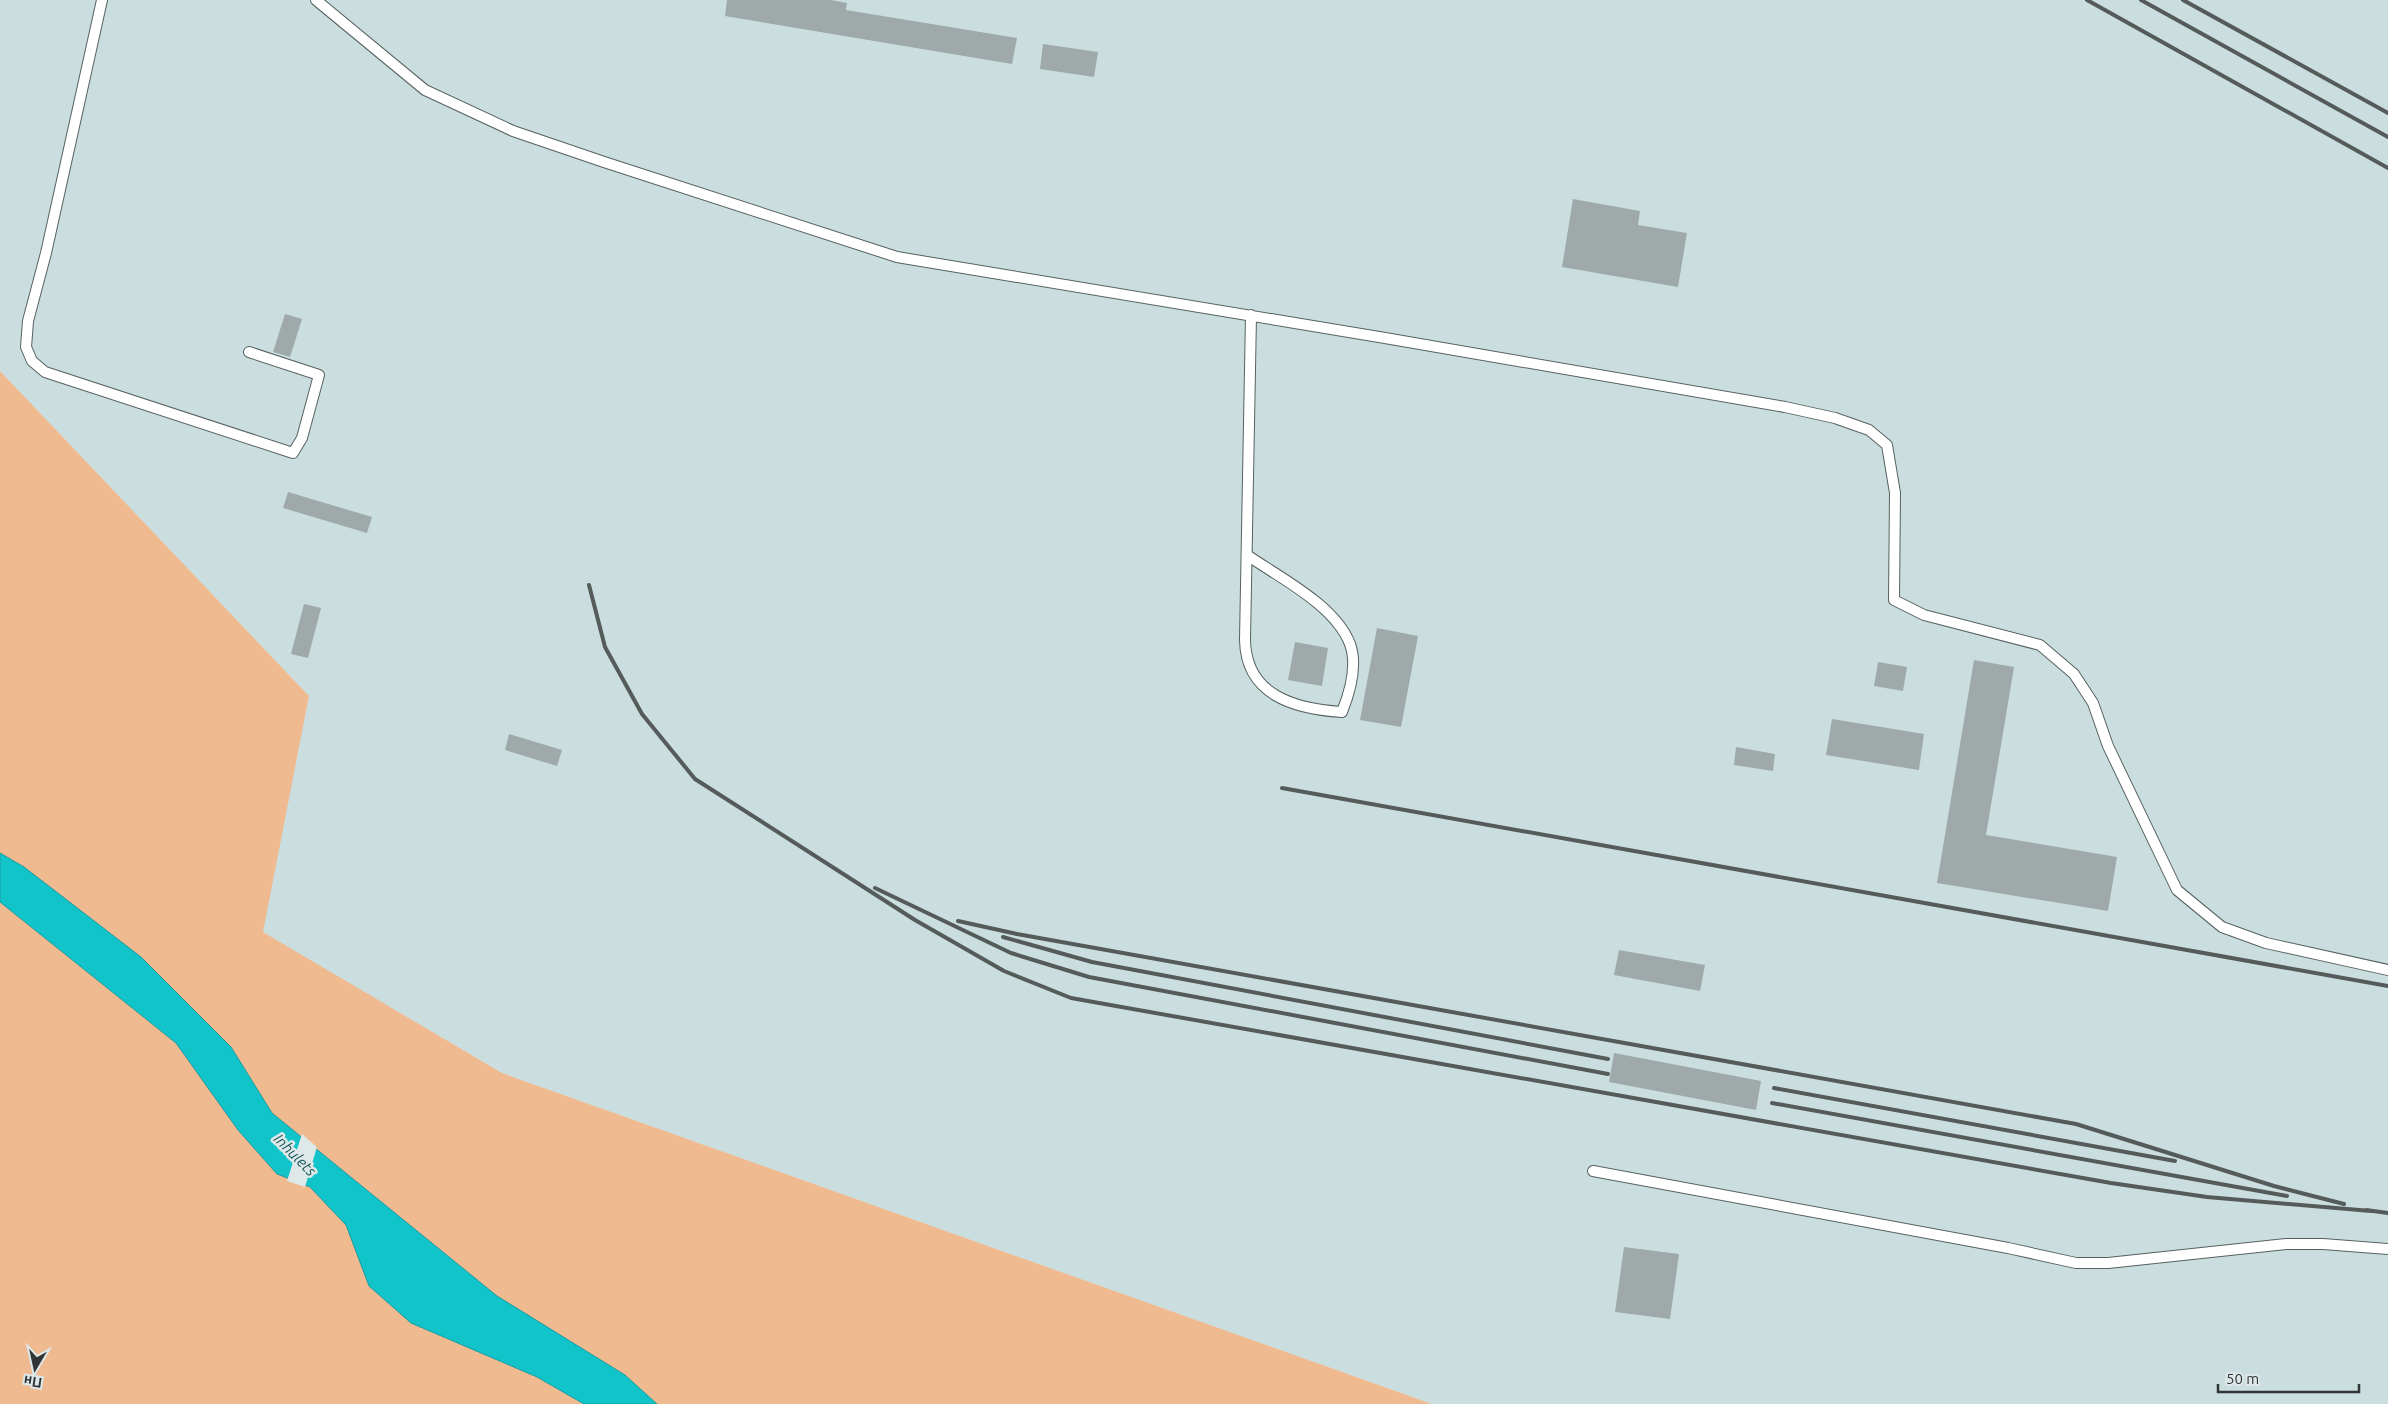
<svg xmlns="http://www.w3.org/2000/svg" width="2388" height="1404" viewBox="0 0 2388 1404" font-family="Ubuntu,sans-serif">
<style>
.built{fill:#cadedf}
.green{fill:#efba90}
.water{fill:#11c4ca;stroke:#1b999d}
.pier{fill:#dee8e9}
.building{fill:#9fa9a9}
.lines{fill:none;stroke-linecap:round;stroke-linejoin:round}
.service-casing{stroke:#576161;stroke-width:12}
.service{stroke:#fff;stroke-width:10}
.rail{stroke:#555a5b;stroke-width:4}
.labels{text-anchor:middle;stroke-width:5;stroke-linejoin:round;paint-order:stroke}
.water-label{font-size:15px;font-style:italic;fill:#175658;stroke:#dee8e9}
</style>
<rect width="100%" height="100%" fill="#dee8e9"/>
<path class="built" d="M0 0H2388V1404H1432L502 1073 262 932 309 696 0 371Z"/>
<path class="green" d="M0 371 309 696 263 932 502 1073 1432 1404H657L625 1375 497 1296 272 1113 231 1047 24 867 0 853Z
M0 902 176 1043 238 1130 277 1174 310 1187 346 1225 369 1286 411 1323 537 1377 584 1404H0Z"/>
<path class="water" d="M0 853 24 867 141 957 231 1047 272 1113 497 1296 625 1375 657 1404H584L537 1377 411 1323 369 1286 346 1225 310 1187 277 1174 238 1130 176 1043 0 902Z"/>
<path class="pier" d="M302 1134 317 1147 305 1187 287 1181Z"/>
<path class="building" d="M727 0H831L847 3 846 10 1017 38 1012 64 725 16Z
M1043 44 1098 52 1094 77 1040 69Z
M1573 199 1640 211 1638 225 1687 233 1678 287 1562 267Z
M285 314 302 319 290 357 273 352Z
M288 492 372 517 367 533 283 508Z
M304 604 321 608 308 658 291 654Z
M1377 628 1418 636 1401 727 1360 720Z
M1295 642 1328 648 1322 686 1288 680Z
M1974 660 2014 667 1986 835 2117 857 2108 911 1937 883Z
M1878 662 1907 667 1903 691 1874 686Z
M1832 719 1924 734 1919 770 1826 755Z
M509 734 562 750 557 766 505 750Z
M1736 747 1775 754 1773 771 1734 765Z
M1619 950 1705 965 1700 991 1614 975Z
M1614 1053 1761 1081 1756 1110 1609 1082Z
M1624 1247 1679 1254 1670 1319 1615 1312Z"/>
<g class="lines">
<g class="service-casing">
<path id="service" d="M102 0 46 253 28 321 26 347 32 361 45 372 293 453 302 438 319 375 249 352
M316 0 425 90 513 131 604 162 897 257 1385 338 1785 407 1835 418 1869 430 1887 445 1895 493 1894 600 1924 615 2040 645 2074 674 2093 703 2108 746 2177 890 2222 927 2266 943 2388 970
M1247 555C1280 578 1335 605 1350 644 1358 666 1350 692 1342 712 1294 709 1246 695 1245 640L1251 315
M1593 1171 2008 1248 2076 1263H2108L2286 1244H2323L2388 1249"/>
</g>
<use href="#service" class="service"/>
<path class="rail" d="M2087 0 2388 168
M2141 0 2388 137
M2183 0 2388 113
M589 585 605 647 642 714 695 779 915 920 1004 971 1071 998 2111 1183 2207 1197 2371 1211
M1282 788 2388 986
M875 888 1011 953 1089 977 1608 1074
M958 921 1017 934 2076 1124 2274 1186 2344 1204
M1003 937 1092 962 1608 1059
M1774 1088 2175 1161
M1772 1103 2287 1196
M2366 1210 2388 1213"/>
</g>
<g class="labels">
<g class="water-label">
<text transform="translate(295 1155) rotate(45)" y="5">Inhulets</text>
</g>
</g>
<g transform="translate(35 1369) rotate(189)" stroke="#dee8e9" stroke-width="4" paint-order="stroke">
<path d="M0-4L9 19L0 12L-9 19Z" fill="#313535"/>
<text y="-8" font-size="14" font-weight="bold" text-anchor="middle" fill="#313535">Пн</text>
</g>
<path d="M2218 1384v8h141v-8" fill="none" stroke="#313535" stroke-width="2.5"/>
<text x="2226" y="1384" font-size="15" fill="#313535" stroke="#dee8e9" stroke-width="4" paint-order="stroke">50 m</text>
</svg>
